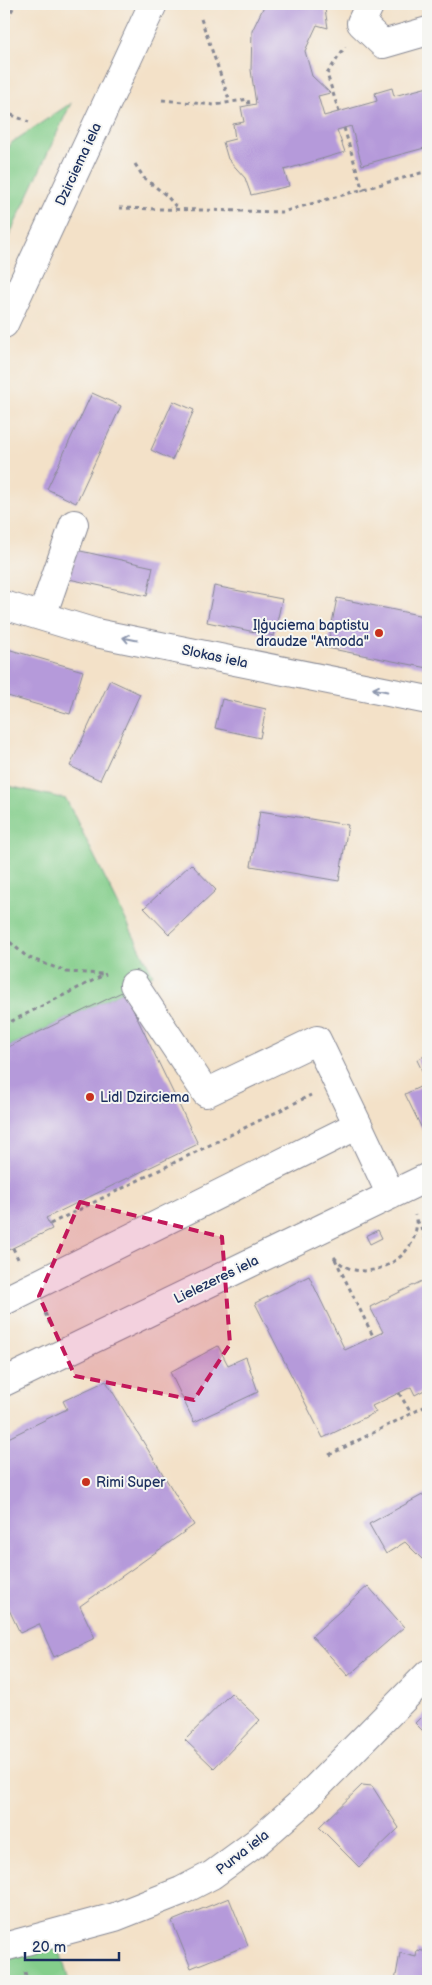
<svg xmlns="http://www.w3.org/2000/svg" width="432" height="1985" viewBox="0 0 432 1985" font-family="'Balsamiq Sans',sans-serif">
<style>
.green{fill:#84ce8b;stroke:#507e74}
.building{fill:#b59ada}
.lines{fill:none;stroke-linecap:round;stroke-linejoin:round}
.minor-casing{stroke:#878893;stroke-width:30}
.path{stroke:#878893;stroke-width:3;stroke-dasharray:4 4;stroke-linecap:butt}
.minor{stroke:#fff;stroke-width:28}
.oneway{stroke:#8d97ae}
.marked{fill:#c2185b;fill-opacity:0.2;stroke:#c2185b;stroke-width:4;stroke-dasharray:10 6;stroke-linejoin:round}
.poi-dot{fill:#c8321e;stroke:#f6f6f2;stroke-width:2}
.labels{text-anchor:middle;stroke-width:4;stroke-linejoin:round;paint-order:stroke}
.street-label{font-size:14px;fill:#1b2f5e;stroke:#f6f6f2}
.poi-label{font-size:14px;fill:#1b2f5e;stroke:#f6f6f2;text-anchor:start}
</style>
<rect width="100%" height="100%" fill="#f6f6f2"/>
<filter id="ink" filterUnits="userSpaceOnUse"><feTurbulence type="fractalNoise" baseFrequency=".02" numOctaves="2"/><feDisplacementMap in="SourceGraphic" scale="10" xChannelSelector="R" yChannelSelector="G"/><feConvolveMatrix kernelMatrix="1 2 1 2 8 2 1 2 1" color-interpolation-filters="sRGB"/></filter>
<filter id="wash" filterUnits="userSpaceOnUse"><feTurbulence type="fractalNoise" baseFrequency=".0096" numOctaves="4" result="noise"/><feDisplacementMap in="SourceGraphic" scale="20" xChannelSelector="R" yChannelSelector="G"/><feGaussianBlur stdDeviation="1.12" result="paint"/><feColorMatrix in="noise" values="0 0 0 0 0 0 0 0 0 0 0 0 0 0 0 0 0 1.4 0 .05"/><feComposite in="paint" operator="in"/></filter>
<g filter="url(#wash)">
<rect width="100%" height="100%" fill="#f3e1c8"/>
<path class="green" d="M71 103 4 247V158L11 143Z
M4 785 66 799 153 975 124 991 4 1049Z
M58 1945 69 1981H4V1959Z"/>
<g id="blocks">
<path class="building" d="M265 4H327L325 9 328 28 317 25 305 51 312 76 330 93 318 96 324 116 377 101 375 93 392 88 394 96 428 87V147L362 165 351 126 337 130 345 152 284 170 289 186 251 195 245 178 228 159 223 142 235 139 233 124 244 122 241 107 256 104 251 70 252 31Z
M92 393 121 406 76 503 47 489Z
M173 401 194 410 172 460 151 450Z
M76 550 153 567 147 596 69 579Z
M214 586 282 599 274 636 207 622Z
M337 598 428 617V668L327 648Z
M4 648 83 671 70 714 4 695Z
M110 680 140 694 100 780 70 766Z
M222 699 266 709 260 738 215 728Z
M260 811 348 825 339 881 251 866Z
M191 864 216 890 169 934 144 908Z
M124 991 198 1144 46 1218 52 1229 4 1252V1049Z
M428 1054V1083L417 1060Z
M428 1083V1141L405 1094Z
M378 1230 382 1238 370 1244 366 1236Z
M309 1276 345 1350 383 1332 370 1307 428 1278V1388L415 1395 411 1387 372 1406 376 1412 323 1438 255 1303Z
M218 1346 228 1365 246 1357 258 1392 194 1422 170 1372Z
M106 1381 194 1525 80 1606 95 1638 54 1657 39 1624 20 1633 4 1599V1440L67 1409 63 1401Z
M428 1492V1555L422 1559 405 1542 386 1554 369 1524Z
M368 1586 404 1627 348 1676 312 1636Z
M231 1693 260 1720 214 1768 185 1740Z
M428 1710V1736L415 1723Z
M362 1785 372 1786 399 1828 359 1867 319 1827Z
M229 1898 248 1945 191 1968 172 1921Z
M417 1950 428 1952V1981H395L400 1953 416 1957Z"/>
</g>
</g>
<g filter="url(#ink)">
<use href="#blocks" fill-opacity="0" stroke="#878893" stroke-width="1"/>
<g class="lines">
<g class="minor-casing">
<path id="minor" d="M370 4 361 23 383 44 428 31
M4 324 153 4
M4 605 96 633 428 700
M42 616 74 524
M134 985 206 1093 317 1040 358 1125
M4 1301 358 1125 391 1195
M4 1382 428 1177
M4 1947 115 1917 181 1891 212 1875 257 1842 301 1803 428 1674"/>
</g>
<path class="path" d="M201 19 230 102
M4 26 15 4
M162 100 215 105 248 99 249 105
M4 112 29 122
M339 112 327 74 345 47
M344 128 363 191
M135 164 144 178 166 195 178 209
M119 208 282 212 428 171
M4 937 27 957 67 972 102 974
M4 1025 106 974
M417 1220 428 1243
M50 1224 311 1095
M13 1248 19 1261
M334 1257C361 1291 426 1257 415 1215
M335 1259 373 1336
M45 1313 51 1326
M399 1393 411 1413
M329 1455 428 1405
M25 1972 27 1981"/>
<use href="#minor" class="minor"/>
</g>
<defs><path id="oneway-shaft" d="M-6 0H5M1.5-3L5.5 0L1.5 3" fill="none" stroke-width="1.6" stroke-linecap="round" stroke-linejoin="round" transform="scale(1.25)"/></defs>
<g class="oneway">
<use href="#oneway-shaft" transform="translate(130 639) rotate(-169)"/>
<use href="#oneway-shaft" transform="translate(380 690) rotate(-168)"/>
</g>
</g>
<path class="marked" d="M80 1202 222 1237 230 1344 194 1400 75 1376 39 1296Z"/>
<g class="poi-dot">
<circle cx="379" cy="633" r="5"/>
<circle cx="90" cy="1097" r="5"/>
<circle cx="86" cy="1482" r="5"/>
</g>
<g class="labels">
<g class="street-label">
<text transform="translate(78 164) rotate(-65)" y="5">Dzirciema iela</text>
<text transform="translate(215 656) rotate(12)" y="5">Slokas iela</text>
<text transform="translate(216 1279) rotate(-26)" y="5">Lielezeres iela</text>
<text transform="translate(242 1852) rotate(-38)" y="5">Purva iela</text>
</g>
<g class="poi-label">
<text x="369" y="630" text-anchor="end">Iļģuciema baptistu<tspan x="369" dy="16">draudze "Atmoda"</tspan></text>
<text x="100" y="1102">Lidl Dzirciema</text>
<text x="96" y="1487">Rimi Super</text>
</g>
</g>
<rect width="432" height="1985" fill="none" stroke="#f6f6f2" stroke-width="20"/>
<path d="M25 1952v8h94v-8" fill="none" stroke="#1b2f5e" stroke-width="2.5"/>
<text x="32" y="1952" font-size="15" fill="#1b2f5e" stroke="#f6f6f2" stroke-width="4" paint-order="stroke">20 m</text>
</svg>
